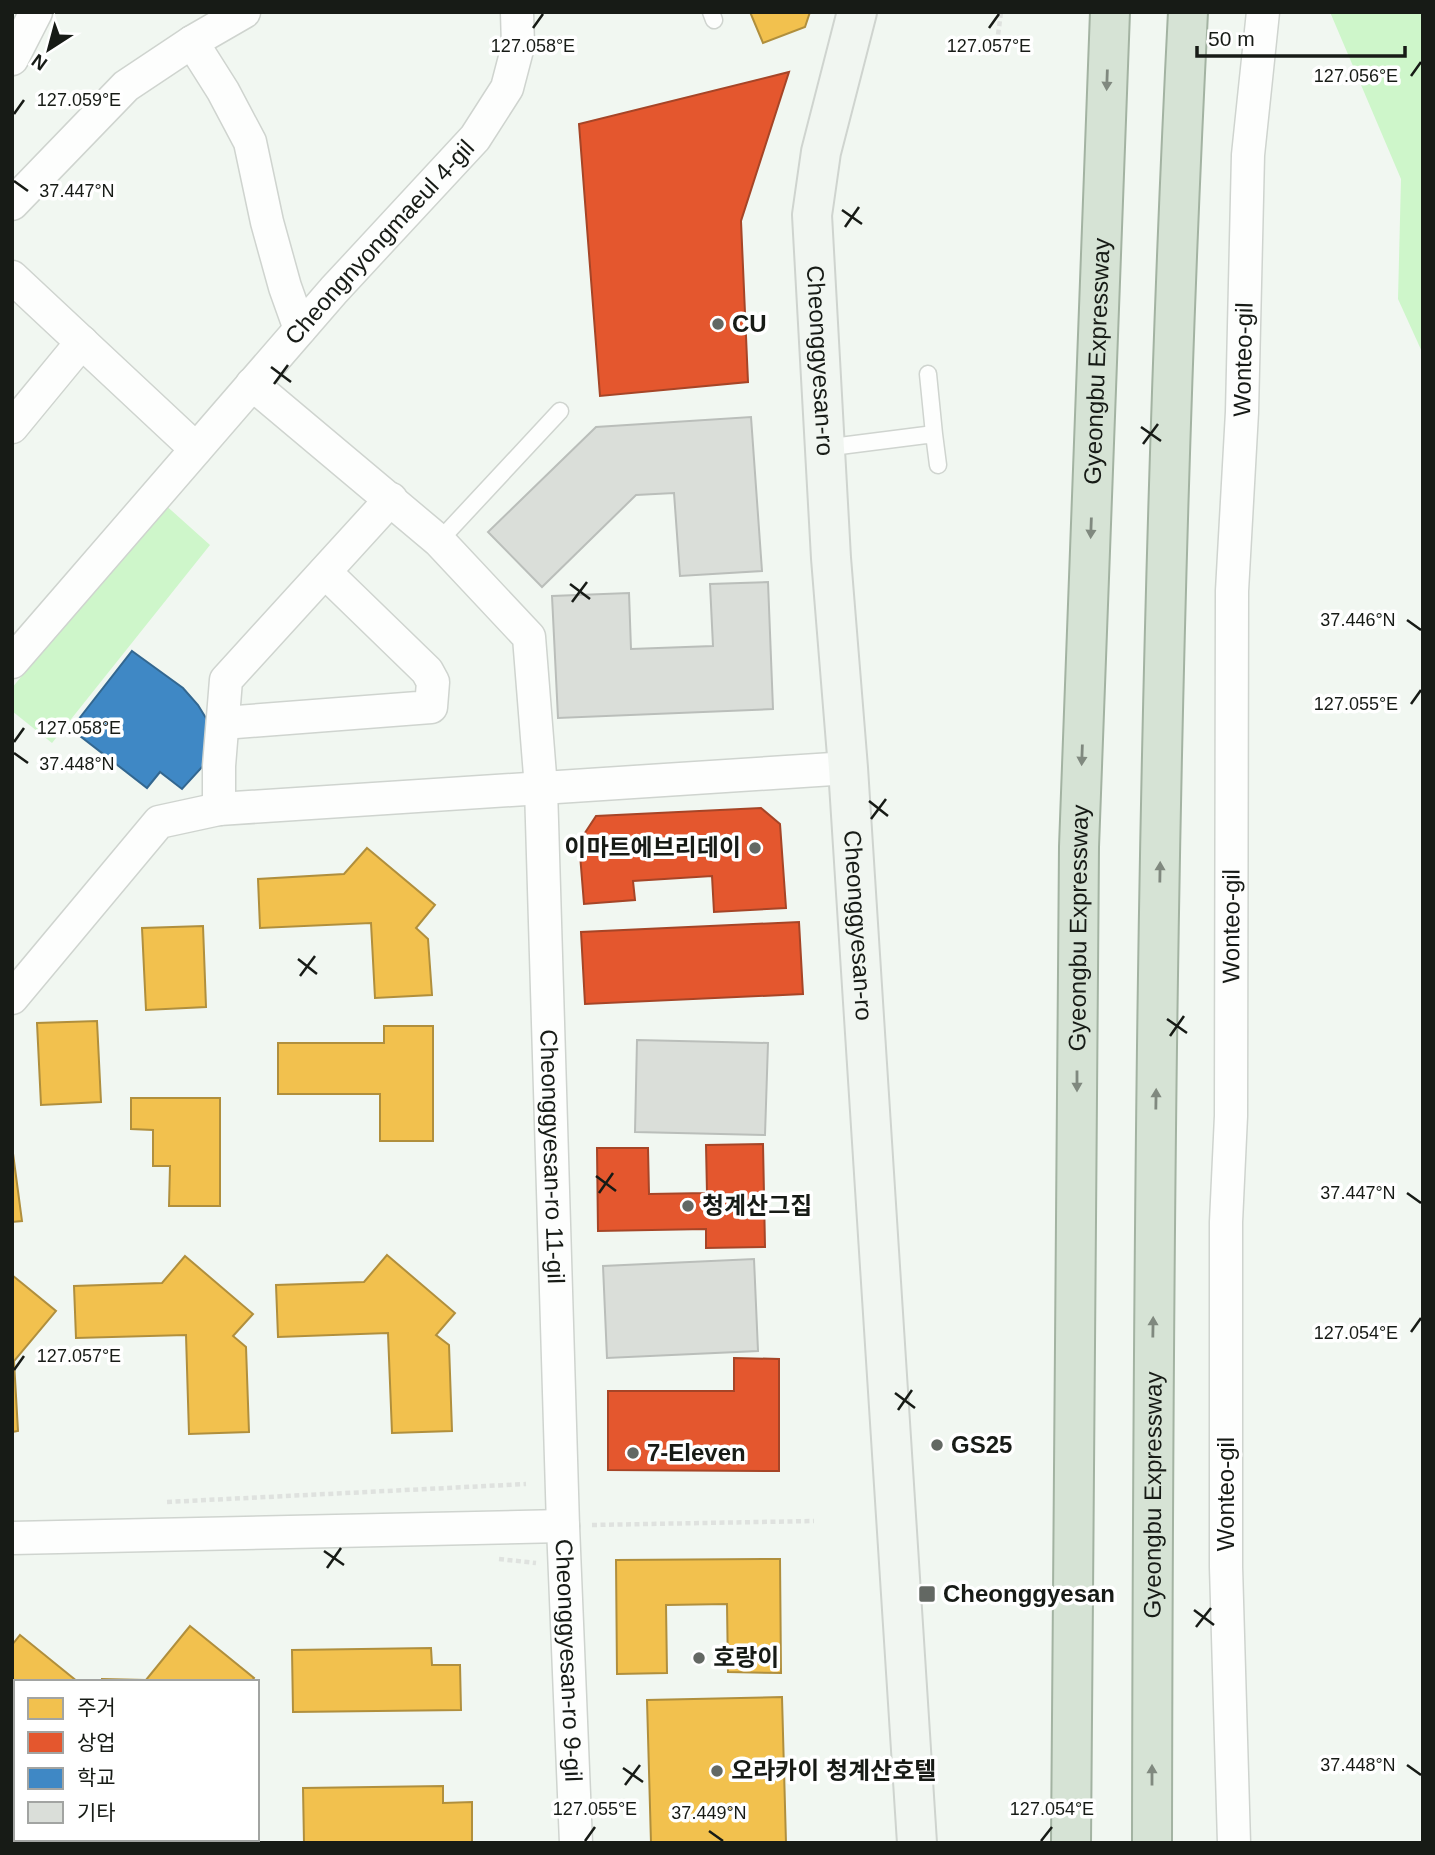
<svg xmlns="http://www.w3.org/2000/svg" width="1435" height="1855" viewBox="0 0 1435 1855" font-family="Arial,'Noto Sans KR',sans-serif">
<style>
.green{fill:#cef6ca}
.homes{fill:#f2c14e;stroke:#b08f3d;stroke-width:2}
.shops{fill:#e4572e;stroke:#a64527;stroke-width:2}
.schools{fill:#3f88c5;stroke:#336790;stroke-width:2}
.building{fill:#daded9;stroke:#babeba;stroke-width:2}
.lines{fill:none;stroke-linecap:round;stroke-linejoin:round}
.lane-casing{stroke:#cfd4cf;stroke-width:19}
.street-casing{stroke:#cfd4cf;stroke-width:35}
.secondary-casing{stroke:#cfd4cf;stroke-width:42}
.highway-casing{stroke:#a3b3a2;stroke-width:42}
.path{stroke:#dfe2df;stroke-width:4.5;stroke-dasharray:5 3.5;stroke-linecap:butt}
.lane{stroke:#fdfefd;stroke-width:16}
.street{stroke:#fdfefd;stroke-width:32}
.secondary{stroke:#f1f6f1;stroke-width:38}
.highway{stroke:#d6e3d5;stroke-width:38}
.oneway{fill:#80897f}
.ticks{fill:none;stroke:#171b16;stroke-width:2.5}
.poi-dot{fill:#636863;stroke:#fff;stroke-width:2.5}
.labels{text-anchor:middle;stroke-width:7;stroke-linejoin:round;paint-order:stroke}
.street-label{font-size:24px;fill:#171b16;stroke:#fff}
.poi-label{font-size:24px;font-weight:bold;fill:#171b16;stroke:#fff;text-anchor:start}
.ticks-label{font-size:18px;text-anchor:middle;fill:#171b16;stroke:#fff;stroke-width:7;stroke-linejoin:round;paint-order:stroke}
</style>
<rect width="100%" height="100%" fill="#f1f7f1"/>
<path class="green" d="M1330 12H1423V354L1398 299 1401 179Z
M162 502 210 545 52 743 12 711V688Z"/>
<path class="homes" d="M750 12H810L805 27 763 43Z
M367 848 435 905 416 928 428 939 432 995 375 998 371 923 260 928 258 879 344 874Z
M203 926 206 1007 146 1010 142 928Z
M97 1021 101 1102 41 1105 37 1023Z
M384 1026H433V1141H380V1094H278V1043H384Z
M131 1098H220V1206H169L170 1166H153V1130L131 1129Z
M12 1146 22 1221 12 1222Z
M387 1255 455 1313 436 1335 449 1345 452 1431 392 1433 388 1333 278 1337 276 1285 364 1282Z
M185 1256 253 1314 233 1336 246 1347 249 1432 189 1434 186 1335 76 1338 74 1286 162 1283Z
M12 1275 56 1311 14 1361 18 1431 12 1432Z
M780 1559 781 1673 728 1672 727 1604 666 1605 667 1673 617 1674 616 1560Z
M190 1626 254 1678 251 1682H102V1679L146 1680Z
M20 1635 78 1682H16V1839H38L39 1843H12V1645Z
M431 1648 432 1665H460L461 1710 293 1712 292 1650Z
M782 1697 786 1843H651L647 1700Z
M443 1786V1803L472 1802V1843H304L303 1788Z
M153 1839H208L209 1843H154Z"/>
<path class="shops" d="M789 72 741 221 748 382 600 396 579 124Z
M761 808 780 824 786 908 714 912 712 876 633 881 635 900 584 904 579 842 596 816Z
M799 922 803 994 585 1004 581 932Z
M763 1144 765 1247 706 1248V1229L598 1231 597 1148H648L649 1194 707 1193 706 1145Z
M734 1358 779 1359V1471L608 1470V1391H734Z"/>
<path class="schools" d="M132 651 183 688 198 705 209 723 210 749 203 766 182 789 160 772 147 788 71 729Z"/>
<path class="building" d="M751 417 762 571 680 576 674 493 636 495 542 587 488 532 596 427Z
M768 582 773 709 558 718 552 596 629 593 631 649 713 646 710 584Z
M637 1040 768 1043 765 1135 635 1132Z
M754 1259 758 1351 607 1358 603 1266Z"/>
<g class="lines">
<g class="lane-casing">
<path id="lane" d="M711 12 714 20
M934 434 938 465
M824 448 934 434 928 374
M439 541 560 411"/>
</g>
<g class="street-casing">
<g id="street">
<path d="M192 42 223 91 250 142 267 222 285 287 300 329"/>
<path d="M12 59 36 12"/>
<path d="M12 204 126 86 192 42 244 12"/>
<path d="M12 277 196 449"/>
<path id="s1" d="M252 384 439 541 529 637 541 788 563 1526 576 1843"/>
<path d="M12 427 82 342"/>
<path id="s2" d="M12 662 334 290 475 138 507 88 518 46 517 12"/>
<path d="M223 723 431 707 433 682 427 671 325 572"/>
<path d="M219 809V766L226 680 391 499"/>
<path d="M12 998 159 822 219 809 848 768"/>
<path d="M12 1538 563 1526"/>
<path id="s3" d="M1234 1843 1226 1567V1222L1231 1116 1232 591 1242 412 1248 155 1263 12"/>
</g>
</g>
<g class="secondary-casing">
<g id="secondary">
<path id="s4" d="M857 12 821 152 812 215 831 558 848 768 917 1843"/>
</g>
</g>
<g class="highway-casing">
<g id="highway">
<path id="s5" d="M1071 1843 1079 847 1110 12"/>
<path id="s6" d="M1152 1843C1153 1232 1157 622 1188 12"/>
</g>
</g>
<path class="path" d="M997 43 1001 12
M167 1502 526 1484
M592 1525 814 1521
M499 1559 536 1563"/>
<use href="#lane" class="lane"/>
<use href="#street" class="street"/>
<use href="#secondary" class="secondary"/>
<use href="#highway" class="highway"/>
</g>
<defs><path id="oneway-solid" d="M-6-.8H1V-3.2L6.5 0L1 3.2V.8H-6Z" transform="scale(1.75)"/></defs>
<g class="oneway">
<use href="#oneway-solid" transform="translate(1107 80) rotate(92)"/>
<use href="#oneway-solid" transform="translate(1091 528) rotate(92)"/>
<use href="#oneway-solid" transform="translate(1082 755) rotate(92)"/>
<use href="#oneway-solid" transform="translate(1160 872) rotate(-89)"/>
<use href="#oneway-solid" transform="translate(1077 1081) rotate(90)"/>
<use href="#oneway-solid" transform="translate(1156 1099) rotate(-89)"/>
<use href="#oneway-solid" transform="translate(1153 1327) rotate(-89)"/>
<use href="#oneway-solid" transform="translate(1152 1775) rotate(-90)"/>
</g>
<path class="ticks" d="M533 28 543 14M989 28 999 14M1411 76 1421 62M14 114 24 100M14 181 28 191M842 210 862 224M845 227 859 207M271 367 291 382M274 384 288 365M1141 427 1161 441M1143 444 1158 424M570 584 590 599M572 602 587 582M1407 620 1421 630M1411 704 1421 690M14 742 24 728M14 753 28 763M869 801 888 816M871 819 886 799M298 959 317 974M300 976 315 956M1167 1019 1187 1033M1170 1036 1184 1016M596 1176 616 1191M599 1193 613 1173M1407 1193 1421 1203M1411 1332 1421 1318M14 1370 24 1356M895 1393 915 1408M898 1410 912 1390M324 1551 344 1565M327 1568 341 1548M1194 1610 1214 1625M1196 1627 1211 1608M1407 1765 1421 1775M623 1768 643 1782M625 1785 640 1765M709 1831 723 1841M585 1841 595 1827M1041 1841 1052 1827"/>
<g class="poi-dot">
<circle cx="718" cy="324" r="7"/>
<circle cx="755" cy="848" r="7"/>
<circle cx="688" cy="1206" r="7"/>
<circle cx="937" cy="1445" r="7"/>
<circle cx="633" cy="1453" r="7"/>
<rect x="918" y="1585" width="18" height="18" rx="3.5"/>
<circle cx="699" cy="1658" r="7"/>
<circle cx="717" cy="1771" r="7"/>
</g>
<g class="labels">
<g class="street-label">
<text dy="8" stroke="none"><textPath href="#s2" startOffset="558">Cheongnyongmaeul 4-gil</textPath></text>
<text dy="8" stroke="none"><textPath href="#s4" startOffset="354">Cheonggyesan-ro</textPath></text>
<text dy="8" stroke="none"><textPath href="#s3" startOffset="1484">Wonteo-gil</textPath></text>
<text dy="8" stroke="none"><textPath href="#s5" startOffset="1482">Gyeongbu Expressway</textPath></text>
<text dy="8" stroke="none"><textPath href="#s4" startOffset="920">Cheonggyesan-ro</textPath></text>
<text dy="8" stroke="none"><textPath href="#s5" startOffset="915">Gyeongbu Expressway</textPath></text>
<text dy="8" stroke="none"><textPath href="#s3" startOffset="917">Wonteo-gil</textPath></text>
<text dy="8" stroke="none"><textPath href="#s1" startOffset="896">Cheonggyesan-ro 11-gil</textPath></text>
<text dy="8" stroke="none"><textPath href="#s6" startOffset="348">Gyeongbu Expressway</textPath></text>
<text transform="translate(1226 1494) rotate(-90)" y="8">Wonteo-gil</text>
<text dy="8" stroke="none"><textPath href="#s1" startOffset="1400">Cheonggyesan-ro 9-gil</textPath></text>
</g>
<g class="poi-label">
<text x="732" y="332">CU</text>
<text x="741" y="856" text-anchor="end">이마트에브리데이</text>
<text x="702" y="1214">청계산그집</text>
<text x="951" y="1453">GS25</text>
<text x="647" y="1461">7-Eleven</text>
<text x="943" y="1602">Cheonggyesan</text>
<text x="713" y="1666">호랑이</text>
<text x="731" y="1779">오라카이 청계산호텔</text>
</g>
</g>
<g class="ticks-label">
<text x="533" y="52">127.058°E</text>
<text x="989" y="52">127.057°E</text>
<text x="1356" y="82">127.056°E</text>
<text x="79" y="106">127.059°E</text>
<text x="77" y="197">37.447°N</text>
<text x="1358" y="626">37.446°N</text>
<text x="1356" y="710">127.055°E</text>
<text x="79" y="734">127.058°E</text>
<text x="77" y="770">37.448°N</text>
<text x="1358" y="1199">37.447°N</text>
<text x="1356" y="1339">127.054°E</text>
<text x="79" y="1362">127.057°E</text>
<text x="1358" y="1771">37.448°N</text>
<text x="595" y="1815">127.055°E</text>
<text x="1052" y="1815">127.054°E</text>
<text x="709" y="1819">37.449°N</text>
</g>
<rect width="1435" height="1855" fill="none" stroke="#171b16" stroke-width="28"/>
<rect x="14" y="1680" width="245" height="161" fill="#ffffff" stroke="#a2a4a2" stroke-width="2"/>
<rect x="28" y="1698" width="35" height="21" fill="#f2c14e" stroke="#a2a4a2" stroke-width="2"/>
<text x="77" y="1715" font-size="21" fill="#171b16">주거</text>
<rect x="28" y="1732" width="35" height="21" fill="#e4572e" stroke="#a2a4a2" stroke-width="2"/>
<text x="77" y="1750" font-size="21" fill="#171b16">상업</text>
<rect x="28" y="1768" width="35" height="21" fill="#3f88c5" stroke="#a2a4a2" stroke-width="2"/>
<text x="77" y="1785" font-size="21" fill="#171b16">학교</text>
<rect x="28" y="1802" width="35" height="21" fill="#daded9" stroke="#a2a4a2" stroke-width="2"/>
<text x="77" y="1820" font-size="21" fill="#171b16">기타</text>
<g transform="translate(49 49) rotate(216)" stroke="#ffffff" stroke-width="5" paint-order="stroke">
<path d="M0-5L12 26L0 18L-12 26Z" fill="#171b16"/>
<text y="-10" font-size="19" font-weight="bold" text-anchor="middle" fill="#171b16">N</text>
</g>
<path d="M1197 46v10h208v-10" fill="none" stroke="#171b16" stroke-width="3.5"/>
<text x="1208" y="46" font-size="21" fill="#171b16" stroke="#ffffff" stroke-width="5" paint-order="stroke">50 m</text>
</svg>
